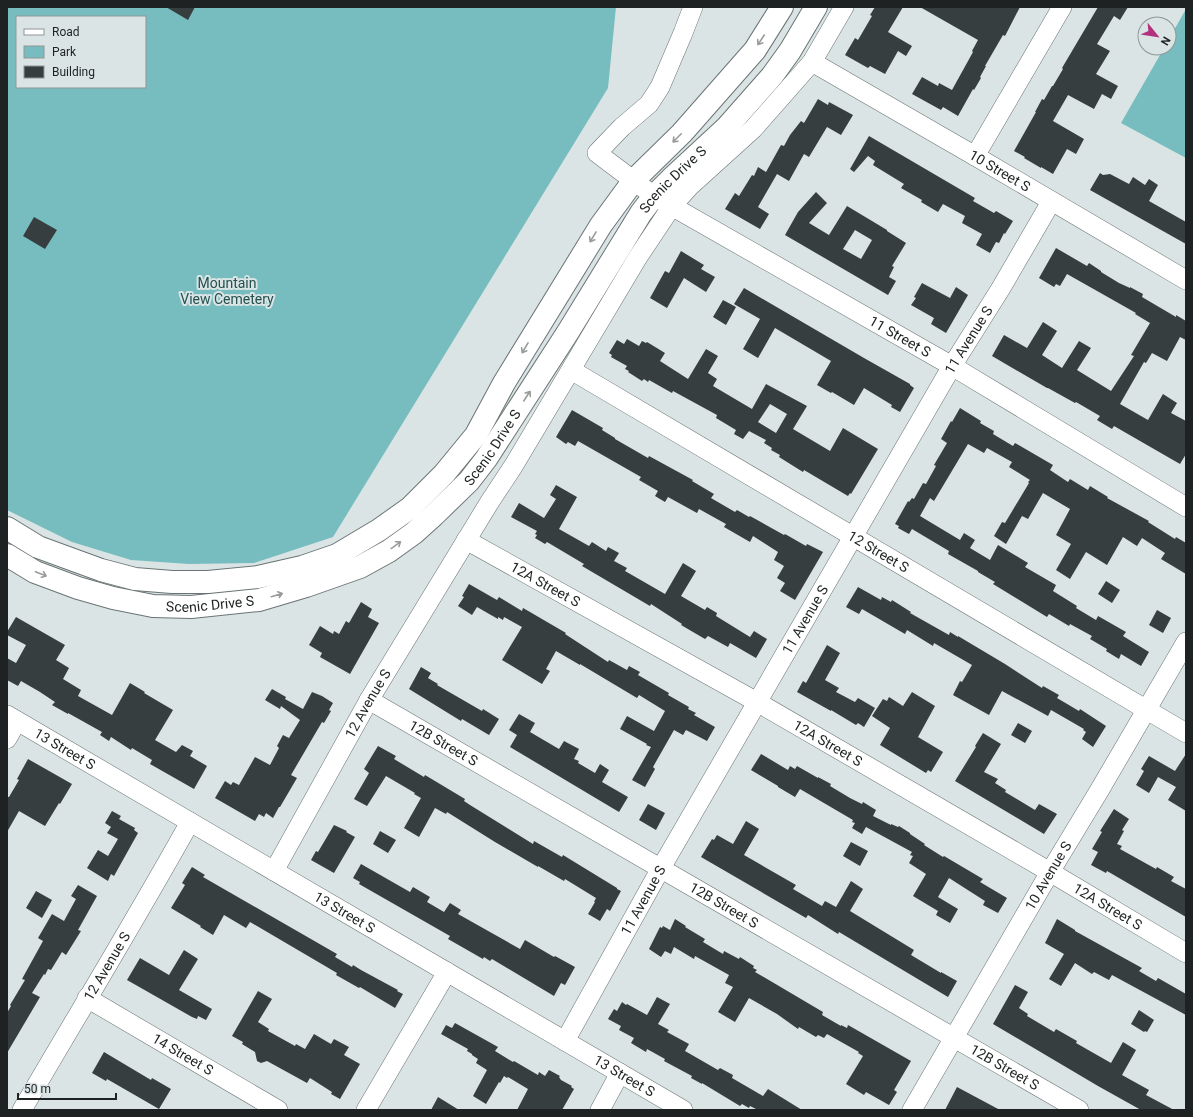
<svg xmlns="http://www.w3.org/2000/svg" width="1193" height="1117" viewBox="0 0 1193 1117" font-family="Roboto,sans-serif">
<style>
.green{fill:#77bdbf;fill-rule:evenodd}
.building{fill:#363e3f;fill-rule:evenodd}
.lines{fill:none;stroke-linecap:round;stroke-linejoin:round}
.minor-casing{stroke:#6b7474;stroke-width:20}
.major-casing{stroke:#6b7474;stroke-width:24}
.minor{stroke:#fff;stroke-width:19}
.major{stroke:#fff;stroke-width:22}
.oneway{stroke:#9a9c9c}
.labels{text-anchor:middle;stroke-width:4;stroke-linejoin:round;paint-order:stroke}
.street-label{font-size:14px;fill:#1e2222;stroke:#dae4e4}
.park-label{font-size:14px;fill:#245051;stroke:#dae4e4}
</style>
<rect width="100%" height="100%" fill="#dae4e4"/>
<path class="green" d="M7 7H616L608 88 333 537 254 563 189 564 131 560 72 542 7 510ZM17 17H145V87H17Z
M1186 9V158L1121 123 1164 48H1169V39Z"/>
<path class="building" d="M166 7H195L188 20Z
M875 7H903L888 32 912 46 906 56 898 51 885 74 870 66 868 68 845 55 855 38 858 40 872 16 870 15Z
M920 7H1020L1005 36 1003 35 985 66H986L980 77 981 78 974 90 973 89 958 116 943 107 941 110 912 94 922 77 938 86 939 83 952 90 973 52 972 51 978 40Z
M1097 7H1128L1120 20 1114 16 1097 44 1110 51 1096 74 1118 86 1111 99 1102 94 1094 109 1068 95 1053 121 1084 139 1076 154 1067 149 1053 174 1041 167V168L1024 158 1025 157 1014 151 1036 112H1035L1042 99 1044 100 1052 86H1053L1063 69 1062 68 1098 7Z
M818 99 828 105 829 102 853 115 841 135 827 127 809 157 804 154 789 181 777 174 758 207 769 214 760 229 725 209 735 193 739 196 752 175 754 176 758 167 766 172 781 145 784 146 790 135 801 121 804 123Z
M869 136 975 198 973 201 994 213 996 211 1013 221 1005 234 1004 233 999 243 996 242 990 253 976 245 982 234 962 223 965 216 943 204 938 212 921 202 922 200 901 188 904 184 873 165 875 161 868 156 854 172 850 169Z
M1100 173 1103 175 1110 174 1129 184 1133 177 1145 185 1149 179 1158 185 1149 201 1186 222V244L1090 190Z
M816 192 827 203 809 223 829 235 847 206 887 230V231L906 243 892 266 894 267 889 277 896 281 888 295 785 235 798 212ZM855 230 872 240 861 259 843 249Z
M34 217 57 230 45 249 23 236Z
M1056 248 1087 266 1089 263 1101 271V272L1119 283 1130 288V287L1143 294 1142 297 1176 317V315L1186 321V340L1180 337 1167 361 1152 353 1146 363 1144 362 1120 404 1148 420 1163 394 1177 403 1171 413 1186 421V454L1180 464 1114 426 1112 429 1097 420 1100 416 1076 402 1075 403 1048 388H1047L992 356 1004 335 1027 348 1043 322 1057 331 1042 355 1062 368 1079 341 1091 348 1077 370 1111 391 1134 356 1131 355 1150 323 1135 314 1136 313 1067 274 1060 286 1056 284 1054 287 1039 278Z
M681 251 704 265 701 269 715 277 706 292 684 278 667 308 650 298 665 271 669 273Z
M922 283 950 298 956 287 968 295 946 333 931 324 934 318 911 305 916 298 914 297Z
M744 288 864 358 910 384V385L914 388 900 412 891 407 892 405 864 388 854 405 832 392 831 393 817 385 831 361 775 328 758 358 743 349 760 319 734 304Z
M723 300 736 307 726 325 713 317Z
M627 339 639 346 642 341 646 343 647 342 665 353 660 361 688 379 706 349 718 356 708 373 717 379 713 386 752 409 766 384 807 406 793 429 830 451 843 428 878 449 851 494 850 493 848 496 804 470 803 472 779 457 780 455 771 450 772 448 764 443 766 440 749 431 743 439 734 434 736 430 716 418 717 415 673 391 672 393 649 380 648 382 644 379 642 381 628 372 629 371 625 369 627 366 611 357 612 355 609 353 617 340 624 344ZM770 404 787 414 776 433 758 422Z
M960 408 981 421 980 423 994 431 993 434 1013 446 1015 443 1053 465 1050 470 1068 482 1070 479 1088 490 1090 486 1108 497 1107 498 1149 521 1148 522 1175 539 1176 537 1186 543V574L1161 559 1165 553 1142 538 1137 546 1123 537 1107 565 1086 552 1070 579 1056 570 1071 544 1056 535 1070 509 1043 493 1028 519 1022 516 1006 544 994 536 1002 522 1005 523 1029 483 1028 482 1030 480 1009 467 1012 462 987 448 984 453 968 444 934 501 930 498 920 516 960 540 964 533 975 540 970 548 990 560 998 545 1028 563 1025 567 1056 585 1053 591 1077 606 1076 608 1096 620 1098 616 1126 632 1123 636 1149 652 1141 666 1121 654 1119 659 1106 651 1107 649 1090 639 1092 636 1070 624 1069 626 1049 614 1047 617 993 584 995 582 978 572V571L948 554 949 551 912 529 909 534 898 528 899 526 895 524 908 501 909 502 912 498 914 499 923 483 926 484 936 466 934 465 947 443 941 439 951 421 952 422Z
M572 410 603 428 602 430 615 438V439L648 458 649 456 693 480 692 481 714 494 711 498 735 512 737 510 749 517 750 516 784 535 785 534 806 546 807 544 823 552 795 600 780 591 785 583 777 578 784 566 774 560 778 552 753 536 750 542 724 527 726 524 699 509 697 513 668 497 665 502 655 496 658 491 639 480 641 477 578 441 575 446 568 442 566 444 556 437Z
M556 485 577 497 559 529 589 546 592 542 606 551 608 547 619 553 614 561 627 568 625 571 665 594 683 563 696 571 681 596 705 610 707 607 717 613 716 616 750 637 754 631 767 639 756 658 730 643 728 647 708 636 705 639 681 625 682 624 651 604 650 606 582 566 584 564 547 542 545 544 535 538 537 535 535 534 537 531 511 517 519 503 544 518 556 499 550 495Z
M1106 581 1120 590 1112 603 1098 594Z
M469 584 497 600 499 597 522 611 523 608 530 612 566 633 565 634 608 662 609 660 627 670 629 666 640 672 638 675 669 693 668 695 689 707 688 709 696 713 694 715 715 727 707 741 686 730 683 735 674 730 653 767 655 769 645 787 632 780 651 747 646 745 647 744 620 729 627 716 654 731 665 711 639 695 637 698 580 664V665L556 651 546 669 550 671 542 684 502 660 522 627 504 617 503 620 498 617V619L477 607 472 615 458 606 464 597 462 596Z
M858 587 881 600 882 597 891 602 892 600 911 612 910 613 949 635 950 632 958 637V636L1005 664 1042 688 1043 686 1059 695 1057 698 1079 711 1080 709 1106 726 1093 747 1082 739 1086 732 1083 730 1084 729 1051 710 1048 716 1002 691 989 715 953 695 960 681 962 682 972 665 934 643 933 646 907 630 905 634 862 609 859 614 846 607Z
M361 602 372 609 368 617 379 623 350 674 320 657 322 653 309 645 320 626 333 634 334 631 339 634 346 621 349 623Z
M1157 610 1171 618 1163 633 1149 625Z
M16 617 65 645 56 660 69 668 63 679 81 690 78 696 112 715 130 683 145 692 144 693 173 710 155 740 176 752 182 745 193 751 190 756 207 766 194 789 150 764 152 760 132 748 131 750 111 737 109 741 100 735 102 732 68 713V714L52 705 55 702 40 692 21 681 18 686 7 680V658L16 663 26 645 7 635V632Z
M827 645 840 653 825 680 839 688 836 692 855 702 858 698 875 708 864 727 858 723 856 725 831 710V711L797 692 803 681 806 683Z
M421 667 431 673 428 678 438 684 437 685 482 711 483 709 499 719 489 735 462 719 461 721 409 689Z
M272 689 286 697 285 699 303 709 312 692 322 696 333 703 329 710 331 711 324 723 322 722 291 775 297 778 280 807H279L273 818 266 813 264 817 259 814 255 821 215 798 225 781 231 785 233 782 239 785 255 757 270 765 279 748 277 746 283 735 289 738 300 720 281 706 280 709 265 700Z
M912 692 935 706 918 737 943 752 931 772 928 770 926 773 880 745 890 728 872 716 883 699 887 701 889 697 903 706Z
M519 714 535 723 530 732 559 749 564 741 579 749 574 759 579 761 578 763 595 773 600 764 609 770 602 782 628 797 619 812 510 747 517 735 509 730Z
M1018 723 1032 731 1025 743 1011 735Z
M983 733 1001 744 984 772 998 779 995 783 1006 790 1005 792 1035 810 1039 804 1057 814 1044 834 955 781 976 747 975 746Z
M378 746 396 756 394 759 424 777 425 775 465 799 464 801 470 805 533 844 534 841 562 857 563 855 617 888V889L621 891 610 911 607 909 600 921 588 914 595 902H594L596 898 565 879 564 881 538 866V867L495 842 447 812 446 814 435 808 419 837 404 828 421 798 414 794 415 793 386 776 367 806 354 799 369 773 364 769Z
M761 754 788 770 790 766 795 769 797 766 818 778V777L831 784 830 786 850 798 862 804 863 802 876 810 873 816 891 825V824L898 827 899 826 910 833V834L925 844 924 845 943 857 944 856 983 879 980 882 1007 898 998 913 983 905 985 901 949 878 938 897 958 909 950 923 936 915 938 911 913 896 926 874 909 863 913 856 910 855 912 852 866 827 862 834 852 828 855 823 852 822 853 820 800 789 795 797 778 787V786L751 770Z
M1186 754V811L1168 800 1176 787 1158 777 1149 793 1136 785 1144 771 1141 769 1149 756 1175 771Z
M28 759 72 784 60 804 59 803 45 826 19 811 7 832V797H9L19 780 17 779Z
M648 804 665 813 656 830 639 820Z
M1114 809 1129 819 1122 830 1124 831 1117 844 1122 846 1120 849 1156 869 1157 867 1174 877 1171 881 1186 889V917L1107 871 1106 873 1091 865 1098 852 1092 849 1102 832 1100 831Z
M112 811 121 816 119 819 135 828 134 830 138 833 114 876 111 874 108 881 87 868 98 850 108 856 118 839 107 833 111 827 105 823Z
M746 821 759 829 744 855 796 885 793 889 822 906 825 901 836 907 851 881 863 889 850 911 914 950 911 955 941 973V972L957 981 948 997 839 932 838 934 808 915 806 918 701 857 712 839 714 840 717 835 733 844Z
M334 825 347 831 346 832 355 837 334 873 311 860 316 851 318 852Z
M380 831 396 840 388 853 373 844Z
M851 842 868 851 860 866 843 856Z
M361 864 410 892 413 887 430 897 427 902 444 912 450 903 461 910 458 914 520 949 525 940 554 957 555 956 575 967 565 985 561 983 554 996 492 959 490 961 484 957 483 959 448 939 450 936 359 884 360 882 353 878Z
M192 867 205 875 203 877 337 954 335 957 352 967 353 965 361 970 398 990 397 991 403 994 395 1008 360 987 359 988 336 975 337 973 250 922 246 928 224 915 213 935 200 927 201 926 171 908 185 885 182 883Z
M78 885 97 896 78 930 81 931 66 955 62 952 51 970 48 969 45 975 44 974 32 993 40 997 7 1053V1013L11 1006 10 1005 25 980 22 979 43 941 38 938 52 914 64 921 76 899 71 896Z
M36 891 52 900 42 918 26 908Z
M675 919 686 926 685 927 705 939 703 942 723 954 724 951 739 959 740 957 754 966 753 968 757 970 755 972 823 1012 822 1015 841 1026V1025L847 1028 848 1025 911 1061 894 1090 897 1092 889 1105 866 1092 864 1095 846 1084 863 1056 858 1053 859 1052 827 1034 824 1038 818 1035 816 1037 799 1027 798 1029 777 1014 749 998 735 1022 718 1012 733 987 725 983 729 975 695 956 694 959 674 947 671 954 665 951 661 957 649 949 660 927 662 928 663 926 670 930Z
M1057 919 1075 930V931L1142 968 1139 971 1156 981 1158 978 1186 994V1015L1112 975 1109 980 1094 972 1092 974 1075 963 1061 986 1049 979 1064 954 1045 943Z
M184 950 198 959 179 990 212 1009 206 1020 198 1016 197 1019 192 1017 127 980 140 958 169 975Z
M1015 985 1028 992 1019 1008 1028 1014 1027 1016 1054 1032 1056 1029 1077 1041 1076 1043 1111 1063 1123 1042 1136 1050 1122 1075 1149 1090 1146 1095 1174 1110H1141L1098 1086 993 1024Z
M258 991 272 999 258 1022 269 1029 268 1031 295 1046 296 1044 305 1049 314 1034 331 1044 334 1039 349 1047 344 1055 360 1064 340 1099 331 1094 332 1092 310 1078 307 1083 267 1061 261 1063 257 1061 255 1052 242 1044 243 1042 232 1036Z
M657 997 670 1004 658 1024 669 1030 667 1032 689 1044 685 1051 718 1070 720 1068 733 1075 732 1078 763 1096 768 1089 802 1110H758L750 1106 749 1108 742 1104 740 1106 702 1083V1084L691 1078 692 1076 664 1061 665 1059 647 1049 646 1052 631 1043 634 1038 619 1030 621 1026 608 1019 614 1009 617 1011 622 1002 626 1005 627 1004 647 1015Z
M1139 1010 1154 1020 1147 1032 1145 1031 1144 1032 1131 1024Z
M455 1023 498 1047 495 1051 513 1062 514 1061 538 1075 539 1072 545 1076 549 1070 560 1076 559 1077 561 1080 572 1086 571 1087 574 1089 562 1110H517L528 1089 508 1077 507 1078 504 1076 500 1083 499 1082 486 1104 473 1096 487 1070 476 1063 478 1059 472 1055V1054L467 1051 468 1049 441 1034 446 1025 452 1028Z
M104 1052 151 1080 152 1078 171 1089 159 1109 107 1079 106 1081 92 1073Z
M957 1087 1000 1110H945Z
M438 1097 459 1110H431Z"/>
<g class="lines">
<g class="minor-casing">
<g id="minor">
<path id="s1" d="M693 7 683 33 660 87 649 104 622 127 597 153 654 196 952 366 1186 507"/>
<path id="s2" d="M812 62 975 156 1186 280"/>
<path d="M975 156 1062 7"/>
<path id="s3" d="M571 370 1186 733"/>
<path id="s4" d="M466 540 757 702 1050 872 1186 953"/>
<path id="s5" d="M369 700 1079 1110"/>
<path id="s6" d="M7 715 683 1110"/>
<path d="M7 739 17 721"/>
<path id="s7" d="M274 871 369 700 489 503 514 465 638 257 672 206 690 186 753 129 812 62 844 7"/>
<path id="s8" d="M87 998 278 1110"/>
<path id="s9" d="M565 1041 661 868 952 366 1001 288 1051 202"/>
<path id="s10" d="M22 1110C78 1014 136 919 190 822"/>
<path d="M366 1110 447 972"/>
<path d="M600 1110 620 1073"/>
<path id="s11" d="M912 1110 1050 872 1099 791 1186 642"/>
</g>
</g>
<g class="major-casing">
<g id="major">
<path d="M7 528 38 547 101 570 135 579 172 582H208L258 577 302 567 337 555 379 530 410 508 444 474 476 435 504 383 601 225 634 180 682 133 755 50 782 7"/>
<path id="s12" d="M7 555 35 572 78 588 113 598 153 606 191 607 259 600 306 586 360 567 389 551 414 533 434 515 469 481 486 459 568 332 641 213 654 196 673 177 727 127 772 76 790 51 816 7"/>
</g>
</g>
<use href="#minor" class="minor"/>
<use href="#major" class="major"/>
</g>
<defs><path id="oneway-shaft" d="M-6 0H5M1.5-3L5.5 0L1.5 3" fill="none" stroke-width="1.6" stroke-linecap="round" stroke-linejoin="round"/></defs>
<g class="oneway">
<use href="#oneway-shaft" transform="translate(761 40) rotate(123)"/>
<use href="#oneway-shaft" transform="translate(677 138) rotate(135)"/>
<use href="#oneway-shaft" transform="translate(593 237) rotate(121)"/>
<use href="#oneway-shaft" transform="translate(525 348) rotate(121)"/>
<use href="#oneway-shaft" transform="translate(527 396) rotate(-57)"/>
<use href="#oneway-shaft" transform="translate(396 545) rotate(-36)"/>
<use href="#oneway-shaft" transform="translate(41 574) rotate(21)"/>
<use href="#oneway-shaft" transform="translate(277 595) rotate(-16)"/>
</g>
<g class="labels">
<g class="street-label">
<text dy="5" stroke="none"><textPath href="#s2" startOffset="217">10 Street S</textPath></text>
<text dy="5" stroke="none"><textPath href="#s12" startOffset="873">Scenic Drive S</textPath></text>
<text dy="5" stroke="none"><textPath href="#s1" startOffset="533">11 Street S</textPath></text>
<text dy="5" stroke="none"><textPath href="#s9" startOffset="809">11 Avenue S</textPath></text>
<text dy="5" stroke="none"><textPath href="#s12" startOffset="549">Scenic Drive S</textPath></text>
<text dy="5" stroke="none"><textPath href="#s3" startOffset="357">12 Street S</textPath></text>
<text dy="5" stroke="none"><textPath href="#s4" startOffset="91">12A Street S</textPath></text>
<text dy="5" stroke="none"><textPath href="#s12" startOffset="213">Scenic Drive S</textPath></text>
<text dy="5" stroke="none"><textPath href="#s9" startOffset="485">11 Avenue S</textPath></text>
<text dy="5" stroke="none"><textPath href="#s7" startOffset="192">12 Avenue S</textPath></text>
<text dy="5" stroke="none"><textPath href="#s5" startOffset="86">12B Street S</textPath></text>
<text dy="5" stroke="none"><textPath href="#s4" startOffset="415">12A Street S</textPath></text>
<text dy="5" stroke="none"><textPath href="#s6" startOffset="67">13 Street S</textPath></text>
<text dy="5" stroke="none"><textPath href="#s11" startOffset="271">10 Avenue S</textPath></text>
<text dy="5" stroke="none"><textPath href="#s9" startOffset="161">11 Avenue S</textPath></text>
<text dy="5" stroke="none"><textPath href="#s5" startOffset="410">12B Street S</textPath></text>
<text dy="5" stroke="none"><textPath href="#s4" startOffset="739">12A Street S</textPath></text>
<text dy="5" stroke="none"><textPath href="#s6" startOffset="391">13 Street S</textPath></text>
<text dy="5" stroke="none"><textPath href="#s10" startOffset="167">12 Avenue S</textPath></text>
<text dy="5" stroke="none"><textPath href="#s8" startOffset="111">14 Street S</textPath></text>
<text dy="5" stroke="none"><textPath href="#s5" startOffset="734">12B Street S</textPath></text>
<text dy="5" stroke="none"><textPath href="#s6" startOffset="715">13 Street S</textPath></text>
</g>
<g class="park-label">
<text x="227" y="288">Mountain<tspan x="227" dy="16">View Cemetery</tspan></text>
</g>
</g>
<rect width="1193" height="1117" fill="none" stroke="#1e2222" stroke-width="16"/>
<rect x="16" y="16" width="130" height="72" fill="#dae4e4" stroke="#8f9696"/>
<rect x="24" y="29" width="20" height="6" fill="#ffffff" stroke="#8f9696"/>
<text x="52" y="36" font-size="12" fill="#1e2222">Road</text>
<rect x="24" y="46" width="20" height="12" fill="#77bdbf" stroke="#8f9696"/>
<text x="52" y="56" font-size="12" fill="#1e2222">Park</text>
<rect x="24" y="66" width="20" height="12" fill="#363e3f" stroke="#8f9696"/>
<text x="52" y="76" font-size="12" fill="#1e2222">Building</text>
<g transform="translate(1157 36) rotate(120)"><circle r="19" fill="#dae4e4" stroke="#8f9696"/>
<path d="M0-3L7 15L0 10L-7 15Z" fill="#b2327e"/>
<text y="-6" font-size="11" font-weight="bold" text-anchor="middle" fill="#1e2222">N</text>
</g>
<path d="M18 1093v6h98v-6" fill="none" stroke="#1e2222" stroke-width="2"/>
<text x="24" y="1093" font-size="12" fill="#1e2222" stroke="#dae4e4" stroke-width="3" paint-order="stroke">50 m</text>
</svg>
